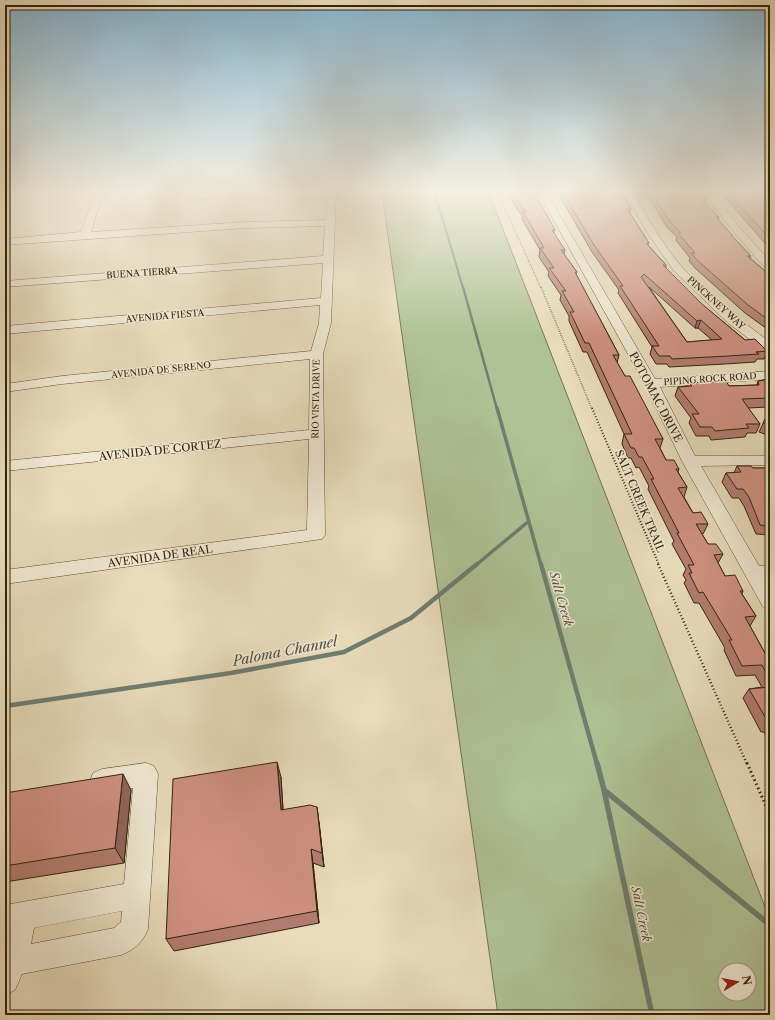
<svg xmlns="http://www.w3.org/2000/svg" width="775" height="1020" viewBox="0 0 775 1020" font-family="'Libre Caslon Text',serif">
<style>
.green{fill:#afc295;stroke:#727251;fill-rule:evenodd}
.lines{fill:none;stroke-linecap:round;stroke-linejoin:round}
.stream-far4{stroke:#6f7e71;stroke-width:2}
.stream-far3{stroke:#6f7e71;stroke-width:2.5}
.stream-far2{stroke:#6f7e71;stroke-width:3.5}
.stream-far1{stroke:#6f7e71;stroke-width:4.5}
.stream{stroke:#6f7e71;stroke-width:5.5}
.minor-casing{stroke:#615038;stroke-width:1}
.path-far4{stroke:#34220d;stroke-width:1;stroke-dasharray:0.5 1;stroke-linecap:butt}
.path-far3{stroke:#34220d;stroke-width:1.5;stroke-dasharray:0.5 1.5;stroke-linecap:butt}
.path-far2{stroke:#34220d;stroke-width:2;stroke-dasharray:1 2;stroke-linecap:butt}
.path-far1{stroke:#34220d;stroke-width:2.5;stroke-dasharray:1 2.5;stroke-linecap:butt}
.path{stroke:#34220d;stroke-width:3;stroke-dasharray:1.5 3;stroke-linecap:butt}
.minor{fill:#f0e8d3;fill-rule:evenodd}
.wall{fill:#b17c6f;stroke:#34220d;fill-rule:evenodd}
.shaded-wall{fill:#90655a;stroke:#34220d}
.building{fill:#ce9081;stroke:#34220d;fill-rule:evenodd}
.labels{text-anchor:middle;stroke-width:3;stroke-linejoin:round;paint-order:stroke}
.far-street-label{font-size:9px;fill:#34220d;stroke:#f0e8d3}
.street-label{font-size:11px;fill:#34220d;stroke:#f0e8d3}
.water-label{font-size:12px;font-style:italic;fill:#52503f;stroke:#f0e8d3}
.near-water-label{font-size:14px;font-style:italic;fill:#52503f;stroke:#f0e8d3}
</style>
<rect width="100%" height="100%" fill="#e8dcbb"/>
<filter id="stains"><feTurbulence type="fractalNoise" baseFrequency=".005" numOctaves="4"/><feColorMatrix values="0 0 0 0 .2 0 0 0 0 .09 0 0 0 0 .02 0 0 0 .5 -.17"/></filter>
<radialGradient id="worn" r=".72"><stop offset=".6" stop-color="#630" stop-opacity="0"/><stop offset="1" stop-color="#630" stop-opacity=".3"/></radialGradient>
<path class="green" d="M382 193H489L770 920V1015H498ZM725 970H749V994H725Z"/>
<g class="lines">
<path class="stream-far4" d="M435 193 463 288"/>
<path class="stream-far3" d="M463 287 497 409"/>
<path class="stream-far2" d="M497 408 541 565
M476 565 529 521"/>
<path class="stream-far1" d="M541 564 597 764
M5 706 231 673 344 652 411 618 477 564"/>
<path class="stream" d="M597 763 604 790 652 1015
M604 790 770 925"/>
<g class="minor-casing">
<path id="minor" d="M6 193H14L8 202 5 203Z
M95 193H103L91 232 246 222 326 220 327 198 189 199 185 196 189 193H336L331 323 323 354 325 535 322 539 5 584V570L307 530 309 439 5 471V461L309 430 310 359 62 384 5 392V384L62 376 311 351 319 323 320 305 5 334V326L321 298 323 263 5 287V281L323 256 325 226 246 228 5 245V239L81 232Z
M539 193H547L655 379 770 371V379L660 387 695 456H770V464L768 465 701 466 759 566 770 565V579H767L770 585V610L763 607 682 461 644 383Z
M625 193H633C648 218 663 245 682 267 706 294 740 320 770 342V352L765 351 728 323 674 271 647 232Z
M704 193H712L739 227 770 261V270L766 269 733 231Z
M146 763 154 766 158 774 148 929C143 942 134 950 121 955L22 974 15 990 5 995V905L124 884 133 788 102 793 93 789 90 781 93 773 102 769ZM122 911 121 922 114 928 31 944 34 928Z"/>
</g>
<path class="path-far4" d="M498 193 541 288"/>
<path class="path-far3" d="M541 287 592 409"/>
<path class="path-far2" d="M592 408 659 565"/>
<path class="path-far1" d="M658 564 747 764"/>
<path class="path" d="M747 763 770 815"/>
<use href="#minor" class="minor"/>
</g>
<path class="wall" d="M508 193H532L555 230 554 234 565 250 564 254 577 272 576 274 619 355 617 363 625 376 663 439 660 448 666 460 679 469 678 472 687 487 684 497 693 513 708 524 703 534H702L708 544 723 554 718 563 725 576 743 591 742 594 756 616 750 626 766 655H770V745L764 732H761L743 698 749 689 762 687 755 675 736 676 724 650 725 648 699 603H694L684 583 686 580 683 575 686 569 672 544 674 541 648 489 649 486 639 467 636 468 631 458H628L622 444 624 434 587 352H583L569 321V316L560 300 561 295 548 276 549 272 539 257 540 250 522 219V216L513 203Z
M558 193H623L631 209 630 213 649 243 648 245 666 265V268L703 305 745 340 767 351 764 359H757L755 362 725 364 669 367 667 364H656L650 354 652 347 618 293 619 290 592 252ZM649 287 695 328H698L712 340 687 342Z
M646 193H700L706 200 705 203 719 217 718 220 732 235V236L751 256 750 258 770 275V331L745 313 695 268 689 261 690 258 676 240 677 237 667 227Z
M721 193H770V249Z
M770 379V404H769L768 407 748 408 760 424 756 433H747L745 437 711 440 709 436H696L689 423 691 418 675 396 678 387 688 386 689 383 729 386 757 385 758 381Z
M770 409V436L759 432Z
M737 466 753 468H770V535L756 534 744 506 739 498H732L722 482 726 473H734Z
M281 777 283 810 319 822 324 867 313 863 319 923 174 951 166 939Z
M131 790 124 863 5 882V793Z"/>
<path class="shaded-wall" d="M701 320 698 328H695L697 321Z
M277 762 281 777 284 825 281 810Z
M123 774 131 790 124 863 115 848Z
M317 807 319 822 324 867 322 853Z
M311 849 313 863 319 923 317 911Z"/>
<path class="building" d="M512 193H532L539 201 555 230H552L565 250H561L577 272H575L619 355H613L625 376H630L663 439H655L666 460H674L679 469H676L687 487 678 488 693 513 701 512 708 524H696L708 544H716L723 554 714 555 725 576 735 575 743 591H740L756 616 745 617 766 655H770V680L762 665 742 666 729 640H732L703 592 699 593 689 573H692L688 565H694L677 533H679L651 479H654L642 457H639L634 448H631L624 434H632L589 343H585L570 312H574L562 291H566L549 268H554L540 248H544L543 246 523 212H526Z
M563 193H623L631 209H627L649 243H646L666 265H663L703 305 745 340 755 339 767 351 756 352 759 354 728 356 672 359 670 356H659L652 346H659L620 286H623L594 245ZM644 274 697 321 701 320 722 339 687 342 641 277Z
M652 193H700L706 200H702L719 217H716L732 235H731L751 256H747L770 275V321L748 305 698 261 691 253H695L678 233H681L669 220Z
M729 193H770V239Z
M770 379V387H767L770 391V398L742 399 760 424H746L749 428 715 431 712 427H700L692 414H699L678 387 692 386 689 383 726 381 729 386 759 385 758 381Z
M770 409V425L763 423Z
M737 466H751L753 468H770V486H765L770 494V526L760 525 749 497 743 489H737L726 473 741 472Z
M770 687V722H768L749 689Z
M277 762 281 810 310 805 317 807 322 853 311 849 317 911 166 939 173 779Z
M123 774 115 848 5 866V793Z"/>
<linearGradient id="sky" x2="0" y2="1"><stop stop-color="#87b7d3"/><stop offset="0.57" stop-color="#f5efe0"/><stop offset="1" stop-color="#f5efe0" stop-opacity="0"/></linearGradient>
<rect width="775" height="336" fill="url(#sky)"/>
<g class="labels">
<g class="far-street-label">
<text transform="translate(142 273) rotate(-4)" y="3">BUENA TIERRA</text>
<text transform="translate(716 303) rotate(42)" y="3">PINCKNEY WAY</text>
<text transform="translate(165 316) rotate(-5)" y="3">AVENIDA FIESTA</text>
<text transform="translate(161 370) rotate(-6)" y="3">AVENIDA DE SERENO</text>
<text transform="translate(710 379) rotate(-4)" y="3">PIPING ROCK ROAD</text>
<text transform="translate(316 399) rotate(-89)" y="3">RIO VISTA DRIVE</text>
</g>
<g class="street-label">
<text transform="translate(656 397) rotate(62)" y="4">POTOMAC DRIVE</text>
<text transform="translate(160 450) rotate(-6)" y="4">AVENIDA DE CORTEZ</text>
<text transform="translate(640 501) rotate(67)" y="4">SALT CREEK TRAIL</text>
<text transform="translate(160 556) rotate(-8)" y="4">AVENIDA DE REAL</text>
</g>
<g class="water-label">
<text transform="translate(561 599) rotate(74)" y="4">Salt Creek</text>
<text transform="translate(641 914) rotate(78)" y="4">Salt Creek</text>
</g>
<g class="near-water-label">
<text transform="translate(285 651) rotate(-11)" y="5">Paloma Channel</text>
</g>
</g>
<rect width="775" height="1020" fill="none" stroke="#e8dcbb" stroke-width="20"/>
<rect x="6" y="6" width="763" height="1008" fill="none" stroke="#34220d" stroke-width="2"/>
<rect x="10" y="10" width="755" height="1000" fill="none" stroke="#34220d"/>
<g transform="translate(737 982) rotate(80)"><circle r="19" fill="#f0e8d3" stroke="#a59984"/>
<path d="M0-3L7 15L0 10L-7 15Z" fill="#8f2418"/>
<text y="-6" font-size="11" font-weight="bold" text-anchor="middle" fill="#34220d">N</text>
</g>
<rect width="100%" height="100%" filter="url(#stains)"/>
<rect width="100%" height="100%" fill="url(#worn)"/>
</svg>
